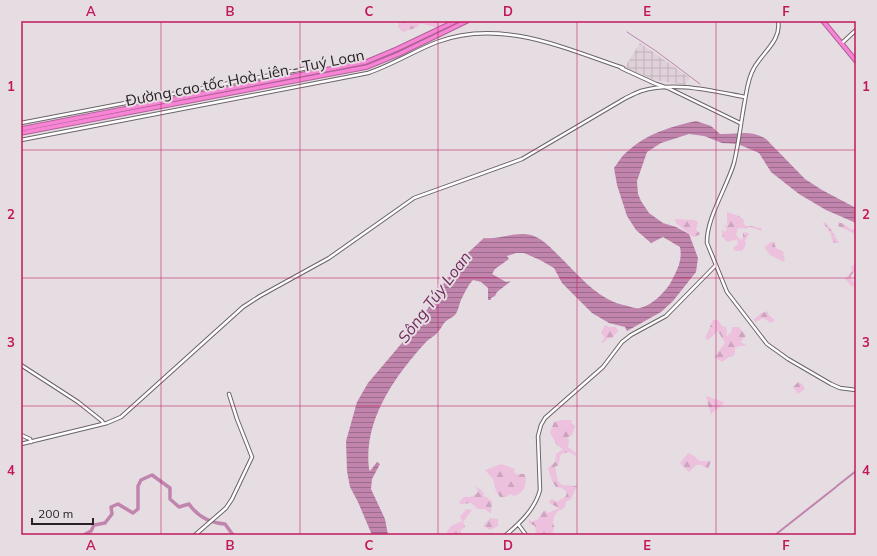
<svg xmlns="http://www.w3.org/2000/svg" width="877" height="556" viewBox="0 0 877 556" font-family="Mulish,sans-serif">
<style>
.industrial{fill:url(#industrial-grid)}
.grass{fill:url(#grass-dots)}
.forest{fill:url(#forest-firs)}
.cemetery{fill:url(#cemetery-stones)}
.water{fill:url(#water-rules)}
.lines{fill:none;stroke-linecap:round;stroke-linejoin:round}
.stream{stroke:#c184ad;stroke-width:1}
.canal{stroke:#c184ad;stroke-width:2}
.river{stroke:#c184ad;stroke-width:3.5}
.secondary-casing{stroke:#6b6468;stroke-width:4.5}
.highway-casing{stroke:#af6297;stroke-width:5.5}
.secondary{stroke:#fff;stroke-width:2.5}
.highway{stroke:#f884d5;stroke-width:3.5}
.grid{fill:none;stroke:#c2185b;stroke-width:1;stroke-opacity:0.55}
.labels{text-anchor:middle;stroke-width:4;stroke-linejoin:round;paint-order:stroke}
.street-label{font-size:15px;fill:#272325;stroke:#e5dde2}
.water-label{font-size:16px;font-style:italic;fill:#72295e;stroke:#e5dde2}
.neatline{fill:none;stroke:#c2185b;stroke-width:1.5}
.grid-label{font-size:13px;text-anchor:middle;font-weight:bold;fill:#c2185b}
</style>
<defs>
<pattern id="industrial-grid" width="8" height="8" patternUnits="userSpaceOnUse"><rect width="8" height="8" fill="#dfd0d9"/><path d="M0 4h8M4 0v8" fill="none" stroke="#bfb2ba"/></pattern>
<pattern id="grass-dots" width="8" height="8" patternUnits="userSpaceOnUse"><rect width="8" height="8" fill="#edc0dd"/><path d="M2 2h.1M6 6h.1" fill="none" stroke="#cba5be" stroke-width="1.8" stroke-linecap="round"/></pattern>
<pattern id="forest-firs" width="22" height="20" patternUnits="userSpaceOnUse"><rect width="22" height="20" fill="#edc0dd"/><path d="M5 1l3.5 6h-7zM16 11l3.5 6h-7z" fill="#cba5be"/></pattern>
<pattern id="cemetery-stones" width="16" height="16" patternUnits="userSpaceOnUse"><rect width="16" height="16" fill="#edc0dd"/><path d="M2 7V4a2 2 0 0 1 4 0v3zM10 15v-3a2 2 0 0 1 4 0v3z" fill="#cba5be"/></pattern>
<pattern id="water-rules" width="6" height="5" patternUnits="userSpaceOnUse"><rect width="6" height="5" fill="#c184ad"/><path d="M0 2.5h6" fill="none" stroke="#9d6c8d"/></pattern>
</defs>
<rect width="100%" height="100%" fill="#e5dde2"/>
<path class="industrial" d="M640 43 690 78 685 85 654 80 625 67Z"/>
<path class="grass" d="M825 222 831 229 839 243H834L832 240 831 234 823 223Z"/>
<path class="forest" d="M727 212 739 216 745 221 743 223 746 226H750L761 228 762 231 750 227 746 229 738 228 736 235 741 240 743 238V233L746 232 749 234 745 241 746 245 742 251H735L733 248 738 244 737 239 727 242 722 236V229L725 232 727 229 724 225 728 226 727 223Z
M675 219 694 220 698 222 696 230 700 233 699 235 693 237 676 223Z
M838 222 844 224 852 230 856 227V232L854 233 838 226Z
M771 242H774L776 248 784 252 783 256 785 258 784 262 770 255 764 247Z
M856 263V271L851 275V279L855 284 852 287 845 279 852 271 851 267Z
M767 311 769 315 775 320 771 323 763 318 756 322 753 320 760 314Z
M713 320H718L723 327 725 326 727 330 726 336 731 333 732 327H739L746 336 740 342 746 345 745 346H740L735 348V353L732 357H729L722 362 714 357 725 343 718 331 708 340 705 338Z
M605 325 609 327H616L618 331 612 338 607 339 603 343 601 342 604 339V336L601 333Z
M798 382 802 384 805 389 798 394 793 387Z
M706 396 724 402C721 409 715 408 711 415Z
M563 420H572L571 422 575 427 572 435 567 438 569 440 568 447 576 453V456L569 452 561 454 558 466H555L558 481 562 485 577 486 571 499 566 502C565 508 564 509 558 511L555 515 553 521 554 527 553 533 534 535 536 532 535 526 529 523V519L532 522 538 519 544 510 548 513 559 508 549 503 550 500 552 499 557 502 566 496 567 492 562 488 556 487 552 481 548 468 555 462 556 454 563 449 557 445 550 433 554 422Z
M688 453C701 458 693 462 711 461L708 469 701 465H696L689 472 680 463Z
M501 464 515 469 514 471 516 474H525C527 485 525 491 515 496L510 494 506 497H500L496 491 493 479 485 470Z
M476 486 483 492 484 496 492 501 491 514 485 509H478L471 503 460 504 459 502 464 497C471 497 473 497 478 492Z
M467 509 472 510 463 522 465 527 461 530 462 534 448 535 446 533 451 526 462 521 460 516Z
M490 518 498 519V526L490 530 483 526Z"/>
<path class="cemetery" d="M399 21H450L438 28 420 23 418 27 403 32 398 27Z"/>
<path class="water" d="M696 121 711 126 720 134C737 135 750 129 766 139L805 179 822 190 856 208V223L826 210 799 194 771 172 759 153 738 144 722 143 704 136 689 134 661 143 647 152 637 181 638 194 641 201 649 213 663 223 676 227 689 234 698 258 696 272 673 301 661 312 627 331 625 327 609 323 592 313 562 283 554 268 540 260 524 253H516L507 256 509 259 495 269 492 274 506 282 511 281 497 292 495 296 491 298V300H488V288L481 282 473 280C468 285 465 292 462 298 459 303 459 310 455 315 452 318 448 319 445 322 442 325 441 329 438 332 435 336 430 338 426 342 395 376 363 420 369 469L370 471 377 462 380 464 372 479 371 489 385 519 388 535H372L358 502 350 487 347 471 346 441 357 402 368 383 407 337 434 300 435 294 454 271 457 263 484 238C501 240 517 230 534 236 544 240 551 248 558 255 579 275 598 301 628 306 631 307 636 309 640 308 652 305 663 294 670 284 676 272 683 261 680 247L663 237 651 243 636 230 627 216 617 185 614 168C618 163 622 155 628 151 646 134 672 126 696 121Z"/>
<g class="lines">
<path class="stream" d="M627 32 656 51 700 84"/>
<path class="canal" d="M837 486 856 471
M775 535 836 487"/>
<path class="river" d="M21 534 22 535
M84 535 91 531 94 525 105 523 112 514 111 507 118 504 133 513 138 509V486L141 480 152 475 170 488V499L179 507 189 504C198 517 209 523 225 524L233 535"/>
<g class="secondary-casing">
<path id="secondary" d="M778 21C782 40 762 53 754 68 748 78 747 89 745 100 741 121 739 142 734 163 727 187 706 219 707 243L727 292 767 344 788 359 831 384 840 388 856 390
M842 43 856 30
M621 68 656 84 668 88 740 123
M21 123 313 67
M21 140 368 73C392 65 414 51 437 42 500 18 564 48 623 68
M21 365 78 402 102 421 103 423
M21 435 30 439 31 442
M21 444 107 423 121 417 243 307 260 296 329 258 414 198 522 159 624 99C630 96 635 93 641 91 675 81 712 91 745 97
M518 524 526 535
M195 535 226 508 232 499 252 457 237 419 229 394
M506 535C521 522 535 509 540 490L538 436 541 425 545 418 603 367 622 342 631 335 666 316 716 265"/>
</g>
<g class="highway-casing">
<path id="highway" d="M823 21 856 61
M21 129 366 62 397 49 456 21
M21 133 367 67 399 54 467 21"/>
</g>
<use href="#secondary" class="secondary"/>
<use href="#highway" class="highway"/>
</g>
<path class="grid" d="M161 21V535M300 21V535M438 21V535M577 21V535M716 21V535M21 150H856M21 278H856M21 406H856"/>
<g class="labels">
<g class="street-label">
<text transform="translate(245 78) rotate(-11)" y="5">Đường cao tốc Hoà Liên - Tuý Loan</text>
</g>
<g class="water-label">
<text transform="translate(434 297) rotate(-53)" y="6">Sông Túy Loan</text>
</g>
</g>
<rect width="877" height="556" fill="none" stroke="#e5dde2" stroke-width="44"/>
<path d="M32 518v6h61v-6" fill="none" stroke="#272325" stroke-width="2"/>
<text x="38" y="518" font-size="12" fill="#272325" stroke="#e5dde2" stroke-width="3" paint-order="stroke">200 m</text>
<rect x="22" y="22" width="833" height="512" class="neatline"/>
<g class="grid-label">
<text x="91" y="16">A</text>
<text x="230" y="16">B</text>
<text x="369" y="16">C</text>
<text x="508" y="16">D</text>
<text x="647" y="16">E</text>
<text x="786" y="16">F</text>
<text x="11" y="91">1</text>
<text x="866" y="91">1</text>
<text x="11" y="219">2</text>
<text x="866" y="219">2</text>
<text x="11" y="347">3</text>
<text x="866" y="347">3</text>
<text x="11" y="475">4</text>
<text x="866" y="475">4</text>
<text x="91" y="550">A</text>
<text x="230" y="550">B</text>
<text x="369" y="550">C</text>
<text x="508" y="550">D</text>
<text x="647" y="550">E</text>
<text x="786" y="550">F</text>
</g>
</svg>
